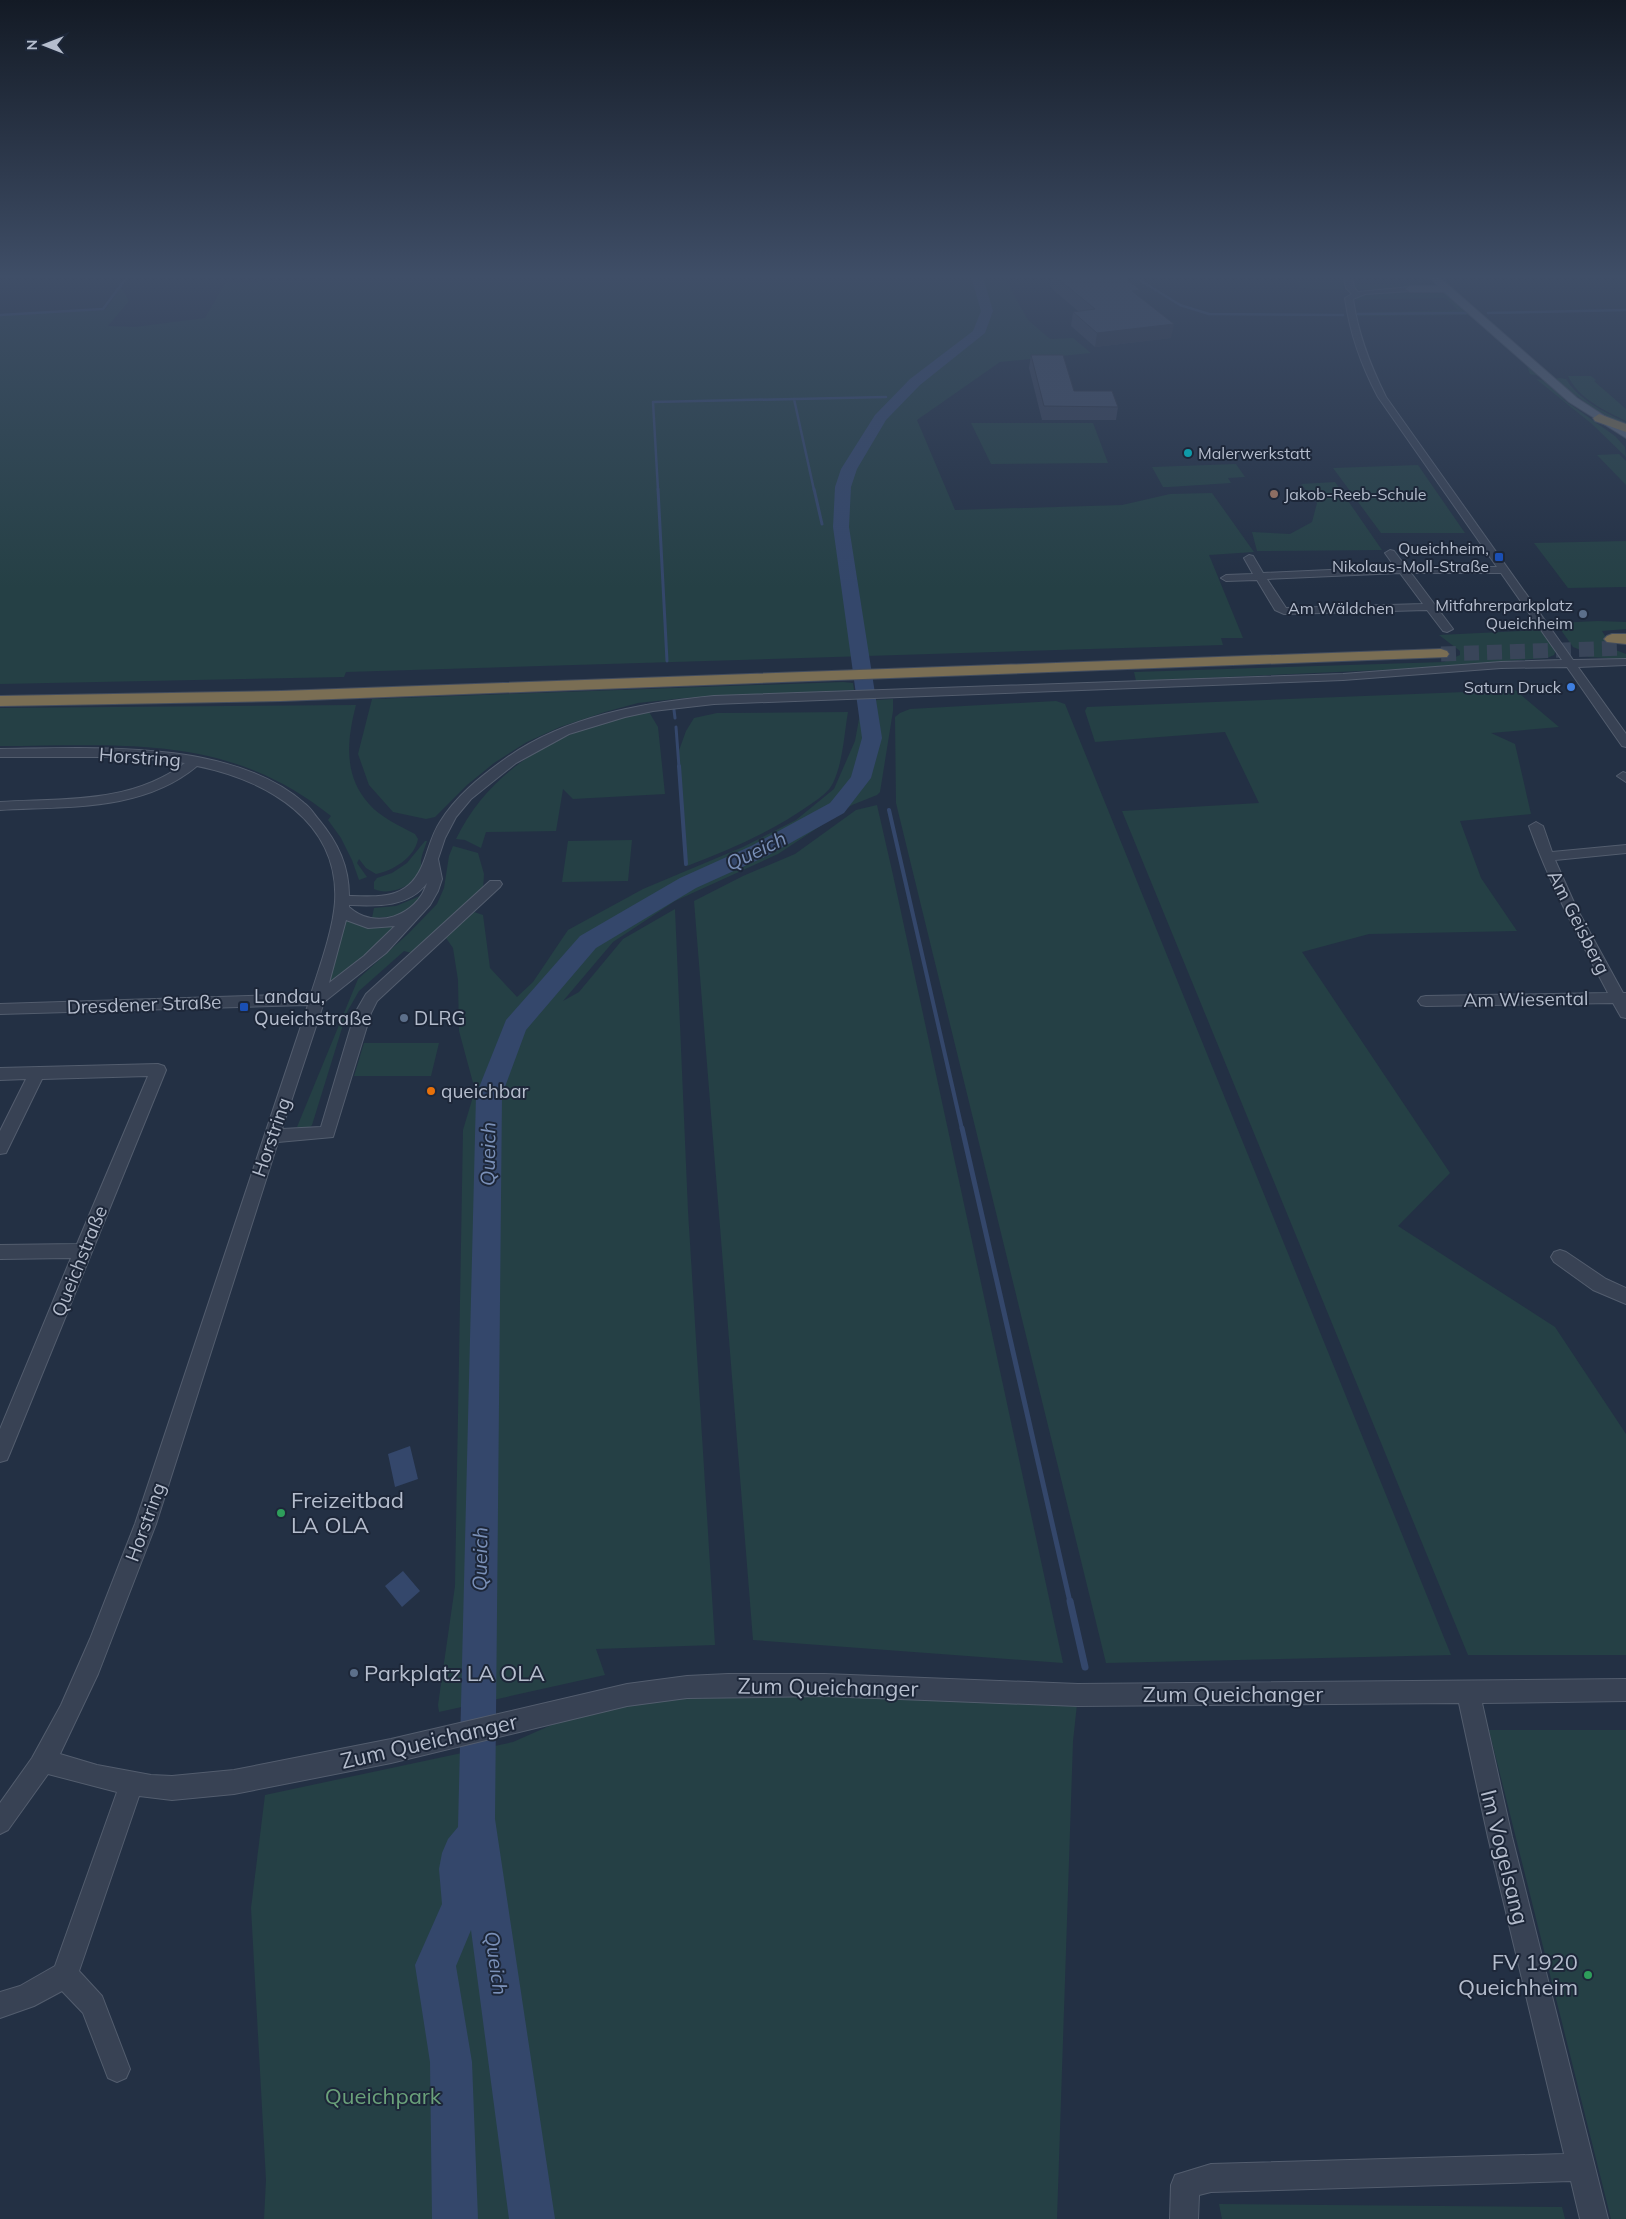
<svg xmlns="http://www.w3.org/2000/svg" width="1626" height="2219" viewBox="0 0 1626 2219" font-family="Mulish,sans-serif">
<style>
.green{fill:#254045}
.water{fill:#34476b}
.lines{fill:none;stroke-linecap:round;stroke-linejoin:round}
.stream-far4{stroke:#34476b;stroke-width:2.5}
.stream-far3{stroke:#34476b;stroke-width:3}
.stream-far2{stroke:#34476b;stroke-width:4}
.stream-far1{stroke:#34476b;stroke-width:5}
.stream{stroke:#34476b;stroke-width:7}
.river{fill:#34476b;fill-rule:evenodd}
.highway-tunnel{stroke:#394559;stroke-width:15;stroke-dasharray:15 8;stroke-linecap:butt}
.minor-casing{stroke:#535d6e;stroke-width:2}
.major-casing{stroke:#424b5d;stroke-width:2}
.highway-casing{stroke:#434d5e;stroke-width:2}
.minor{fill:#384254;fill-rule:evenodd}
.major{fill:#566174;fill-rule:evenodd}
.highway{fill:#7a6e54;fill-rule:evenodd}
.wall{fill:#374157}
.shaded-wall{fill:#2d3547}
.building{fill:#404c65;stroke:#2d3547}
.culture-dot{fill:#0f9aa8;stroke:#1d2739;stroke-width:2}
.education-dot{fill:#8d6e63;stroke:#1d2739;stroke-width:2}
.transit-dot{fill:#1a4fb4;stroke:#1d2739;stroke-width:2}
.service-dot{fill:#5c6f8a;stroke:#1d2739;stroke-width:2}
.shop-dot{fill:#3f7fe0;stroke:#1d2739;stroke-width:2}
.food-dot{fill:#e8710a;stroke:#1d2739;stroke-width:2}
.leisure-dot{fill:#2e9e5b;stroke:#1d2739;stroke-width:2}
.labels{text-anchor:middle;stroke-width:4;stroke-linejoin:round;paint-order:stroke}
.far-poi-label{font-size:16px;fill:#b5bdcd;stroke:#1d2739;text-anchor:end}
.far-street-label{font-size:16px;fill:#b5bdcd;stroke:#1d2739}
.street-label{font-size:19px;fill:#b5bdcd;stroke:#1d2739}
.poi-label{font-size:19px;fill:#b5bdcd;stroke:#1d2739;text-anchor:start}
.water-label{font-size:20px;font-style:italic;fill:#7a90b8;stroke:#1d2739}
.near-poi-label{font-size:22px;fill:#b5bdcd;stroke:#1d2739;text-anchor:start}
.near-street-label{font-size:22px;fill:#b5bdcd;stroke:#1d2739}
.near-park-label{font-size:22px;fill:#6aa17a;stroke:#1d2739}
</style>
<rect width="100%" height="100%" fill="#233044"/>
<path class="green" d="M372 277H1004L1028 320 1050 339 1073 338 1091 353 1000 362 917 420 955 510 1122 505 1170 494 1212 493 1254 552 1209 555 1243 638H1221L1223 645 346 672 344 677 0 684V315L105 310 121 288 129 301 108 326 135 327 205 318 225 283Z
M1294 277 1343 278V290L1300 288Z
M1420 277 1428 278C1410 294 1376 290 1353 288V285L1415 283 1422 279Z
M1433 290 1443 292 1451 297 1539 376 1530 374 1527 366 1469 315 1358 316 1357 313 1458 310 1445 298 1356 300 1358 296 1372 293Z
M1568 376H1591L1596 380 1594 381 1626 409V421C1605 411 1578 398 1568 376Z
M1559 378 1566 379C1578 399 1605 413 1626 422V426C1600 414 1576 397 1555 379Z
M1536 379 1547 381 1564 400 1615 436 1625 447 1626 457 1592 424Z
M971 423H1093L1108 463 991 464Z
M1619 454 1626 461V485L1597 455Z
M1236 464 1245 477 1228 478 1231 483 1169 487H1163L1152 467Z
M1418 465 1465 533H1381L1333 468Z
M1335 482 1382 550 1257 551 1252 532 1290 534 1312 522 1317 503 1301 484Z
M1626 541V587L1568 588 1534 543Z
M1598 621 1626 622V629L1602 631 1613 649 1626 654V659L1588 657 1583 651 1573 647 1556 623Z
M1542 630 1556 650 1554 655 1547 658 1404 669 1136 681 1134 672 1444 662 1460 655V651L1439 635Z
M843 682 853 683 854 690 685 698 638 703 605 712 560 727 527 742 494 763 467 785 435 817 426 819 393 812 369 785 358 754 372 699Z
M1515 690 1559 727 1491 733 1515 744 1531 814 1460 821 1481 878 1517 931 1369 934 1302 952 1450 1173 1398 1226 1555 1327 1626 1434V1655H1468L1122 811 1259 803 1225 732 1095 742 1085 711 1087 707Z
M893 699V711L880 792 877 795 852 805 778 854 675 901 613 942 563 1001 579 992 623 939 675 909 688 1211 715 1645 596 1649 605 1675 439 1712 438 1705 455 1586 463 1130 475 1090 459 1031 458 980 453 948 446 938 474 912 483 915 490 968 517 997 533 982 568 930 643 889 743 847 796 820 834 789 855 741 861 708 860 701Z
M1056 701 1065 704 1451 1655 1106 1663 896 803 895 717 900 713 910 709Z
M356 705C347 740 343 775 369 804 380 817 400 826 415 834L418 839C415 857 393 871 376 874L366 868 359 859 357 863 367 877 359 880 352 860 341 838 328 820 331 816C228 733 123 746 0 746V708Z
M649 712 658 727 665 794 573 799 563 789 556 831 486 832 481 848 465 840 456 839C493 763 568 726 649 712Z
M848 712C844 735 843 762 833 783 829 792 818 799 811 804 773 831 731 849 687 866L677 756 686 731 694 718 717 713Z
M877 805 893 875 1063 1663 753 1640 694 901 743 876 795 854 856 810Z
M632 840 628 881 562 882 568 841Z
M425 841H427C425 847 422 854 421 860 421 864 422 869 420 872 413 887 388 896 374 889V882L377 878 392 873 407 863Z
M453 846 478 853 484 874 483 889 412 953 404 951 359 991 347 1012 312 1125 310 1127H297L358 979 408 934 437 904 444 888 449 856Z
M420 896 425 897 399 916 372 918 374 908 396 906Z
M341 914 362 922 408 917 318 999Z
M364 1043H439L431 1076H354Z
M627 1695H1078L1073 1741 1057 2219H264L266 2180 251 1908 265 1795 513 1742 608 1700Z
M1489 1730H1626V2219H1611Z
M1219 2204 1562 2207 1565 2219H1222Z"/>
<path class="water" d="M410 1446 418 1479 395 1487 388 1454Z
M403 1571 420 1591 402 1607 385 1586Z"/>
<g class="lines">
<path class="stream-far4" d="M1135 277 1180 305 1209 314 1343 315
M1488 313 1626 310
M1358 314 1466 313
M0 315 103 309 127 277
M899 397H901
M794 399 814 490
M658 490 653 402 886 397"/>
<path class="stream-far3" d="M658 489 667 661
M814 489 822 524
M674 710 675 718
M676 727 679 767"/>
<path class="stream-far2" d="M679 766 686 864
M889 810 962 1129"/>
<path class="stream-far1" d="M962 1128 1070 1602"/>
<path class="stream" d="M1070 1601 1085 1667"/>
<path class="river" d="M971 277H983L993 311 985 333 920 385 886 420 857 469 851 487 849 527 882 738 871 778 844 813 767 856 696 888 596 948 526 1030 502 1095 495 1819 555 2219H509L471 1930 456 1966 472 2062 478 2219H432L430 2062 415 1965 442 1904 439 1869 442 1853 448 1839 458 1827 476 1095 506 1020 580 936 680 878 751 846 830 803 851 777 862 738 833 527 835 487 841 469 875 415 910 379 973 331 981 311Z"/>
<path class="highway-tunnel" d="M1441 654 1621 648"/>
<g class="minor-casing">
<path id="minor" d="M1344 277H1352L1354 287 1358 292 1410 287 1414 289 1410 291 1365 294 1353 299C1358 334 1370 365 1386 397L1573 660 1626 659V665L1578 667 1626 734V747L1622 746 1567 667 1501 668 1343 680 714 704 653 711 625 717 569 734 516 763 471 799 456 817 445 838 438 859 442 879 438 891 430 905 386 953 324 1002 282 1129 321 1127 355 1013 366 994 490 881H500L502 884 500 887 377 1001 371 1013 333 1137 278 1142 156 1524 98 1674 60 1754 97 1765 151 1775 172 1776 234 1770 391 1739 627 1684 687 1676 728 1674H825L1078 1684 1626 1679V1701L1482 1703 1512 1837 1608 2219H1580L1571 2181 1211 2192 1199 2195 1198 2219H1170L1171 2185 1175 2175 1211 2164 1564 2154 1488 1837 1459 1703 1078 1706 825 1696 687 1698 627 1706 391 1763 234 1794 172 1800 139 1796 79 1971 102 1996 130 2069 126 2078 117 2082 108 2078 83 2013 62 1991 34 2006 0 2018V1992L20 1986 55 1966 117 1792 48 1774 8 1830 0 1834V1803L32 1758 61 1705 90 1639 135 1524 308 1005 0 1014V1004L311 994C320 966 333 930 335 902 340 821 266 780 197 766 142 812 67 806 0 810V802C64 798 131 804 185 763L132 757H0V749C92 748 231 739 304 803 310 807 314 814 319 820 338 843 349 866 349 896 384 897 410 899 424 861 429 848 432 834 440 822 456 796 480 777 505 759 565 716 642 703 714 696L1343 674 1501 662 1562 660 1501 573H1411L1453 629 1447 632 1443 631 1427 610 1284 614 1275 610 1257 580 1226 581 1221 578 1226 575 1253 574 1244 558 1249 555 1253 556 1263 573 1395 567 1385 553 1390 550 1394 551 1406 567H1497L1378 397C1361 365 1350 334 1345 298L1352 294 1346 288ZM1400 573 1423 604 1286 608 1267 579ZM427 883C417 916 375 931 349 907V905C377 906 408 908 427 883ZM346 920 368 928 395 926 364 956 329 983Z
M1623 772 1626 773V782L1617 776Z
M1536 822 1543 826 1552 852 1626 845V853L1555 860 1576 907 1623 993H1626V1018L1621 1017 1613 1003 1426 1006 1421 1005 1418 1001 1421 997 1426 996 1608 993C1579 938 1550 885 1529 826Z
M158 1064 164 1066 166 1070 10 1453 7 1460 0 1462V1429L71 1258 0 1259V1245L77 1244 148 1076 42 1079 6 1153 0 1154V1131L26 1079 0 1080V1068Z
M1560 1250 1566 1252 1606 1279 1626 1288V1304L1593 1290 1554 1262 1551 1257 1554 1252Z"/>
</g>
<g class="major-casing">
<path id="major" d="M1429 277H1439L1577 398 1626 430V438L1569 402 1444 292H1410L1405 289 1410 286H1438Z"/>
</g>
<g class="highway-casing">
<path id="highway" d="M1599 414 1626 424V432L1595 421 1593 418Z
M1612 634H1626V644L1607 642 1604 639 1607 636Z
M1441 649 1447 651 1449 654 1447 657 281 701 0 706V696L281 691Z"/>
</g>
<use href="#minor" class="minor"/>
<use href="#major" class="major"/>
<use href="#highway" class="highway"/>
</g>
<path class="wall" d="M1051 277H1124L1171 338 1095 347 1071 326 1073 312 1078 311 1050 287Z
M1031 355 1074 391 1118 407 1116 420H1042L1029 368Z"/>
<path class="shaded-wall" d="M1140 290 1138 304 1132 291Z
M1174 324 1171 338 1095 347 1097 333Z"/>
<path class="building" d="M1056 277H1124L1140 290 1132 291 1174 324 1097 333 1073 312 1095 309Z
M1031 355H1063L1074 391H1112L1118 407 1044 406Z"/>
<linearGradient id="sky" x2="0" y2="1"><stop stop-color="#131a25"/><stop offset="0.47" stop-color="#3f4e67"/><stop offset="1" stop-color="#3f4e67" stop-opacity="0"/></linearGradient>
<rect width="1626" height="588" fill="url(#sky)"/>
<circle class="culture-dot" cx="1188" cy="453" r="5"/>
<circle class="education-dot" cx="1274" cy="494" r="5"/>
<g class="transit-dot">
<rect x="1494" y="552" width="10" height="10" rx="2.5"/>
<rect x="239" y="1002" width="10" height="10" rx="2.5"/>
</g>
<g class="service-dot">
<circle cx="1583" cy="614" r="5"/>
<circle cx="404" cy="1018" r="5"/>
<circle cx="354" cy="1673" r="5"/>
</g>
<circle class="shop-dot" cx="1571" cy="687" r="5"/>
<circle class="food-dot" cx="431" cy="1091" r="5"/>
<g class="leisure-dot">
<circle cx="281" cy="1513" r="5"/>
<circle cx="1588" cy="1975" r="5"/>
</g>
<g class="labels">
<g class="far-poi-label">
<text x="1198" y="459" text-anchor="start">Malerwerkstatt</text>
<text x="1284" y="500" text-anchor="start">Jakob-Reeb-Schule</text>
<text x="1489" y="554">Queichheim,<tspan x="1489" dy="18">Nikolaus-Moll-Straße</tspan></text>
<text x="1573" y="611">Mitfahrerparkplatz<tspan x="1573" dy="18">Queichheim</tspan></text>
<text x="1561" y="693">Saturn Druck</text>
</g>
<g class="far-street-label">
<text x="1341" y="614">Am Wäldchen</text>
</g>
<g class="street-label">
<text transform="translate(140 757) rotate(4)" y="7">Horstring</text>
<text transform="translate(1579 922) rotate(63)" y="7">Am Geisberg</text>
<text transform="translate(1526 999) rotate(-1)" y="7">Am Wiesental</text>
<text transform="translate(144 1004) rotate(-2)" y="7">Dresdener Straße</text>
<text transform="translate(271 1137) rotate(-71)" y="7">Horstring</text>
<text transform="translate(79 1261) rotate(-68)" y="7">Queichstraße</text>
<text transform="translate(145 1522) rotate(-70)" y="7">Horstring</text>
</g>
<g class="poi-label">
<text x="254" y="1003">Landau,<tspan x="254" dy="22">Queichstraße</tspan></text>
<text x="414" y="1025">DLRG</text>
<text x="441" y="1098">queichbar</text>
</g>
<g class="water-label">
<text transform="translate(756 851) rotate(-26)" y="7">Queich</text>
<text transform="translate(488 1154) rotate(-89)" y="7">Queich</text>
<text transform="translate(480 1559) rotate(-89)" y="7">Queich</text>
<text transform="translate(496 1963) rotate(82)" y="7">Queich</text>
</g>
<g class="near-poi-label">
<text x="291" y="1508">Freizeitbad<tspan x="291" dy="25">LA OLA</tspan></text>
<text x="364" y="1681">Parkplatz LA OLA</text>
<text x="1578" y="1970" text-anchor="end">FV 1920<tspan x="1578" dy="25">Queichheim</tspan></text>
</g>
<g class="near-street-label">
<text transform="translate(828 1687) rotate(1)" y="8">Zum Queichanger</text>
<text x="1233" y="1702">Zum Queichanger</text>
<text transform="translate(429 1741) rotate(-13)" y="8">Zum Queichanger</text>
<text transform="translate(1505 1857) rotate(76)" y="8">Im Vogelsang</text>
</g>
<g class="near-park-label">
<text x="383" y="2104">Queichpark</text>
</g>
</g>
<g transform="translate(45 45) rotate(270)" stroke="#1d2739" stroke-width="4" paint-order="stroke">
<path d="M0-4L9 19L0 12L-9 19Z" fill="#b5bdcd"/>
<text y="-8" font-size="14" font-weight="bold" text-anchor="middle" fill="#b5bdcd">N</text>
</g>
</svg>
